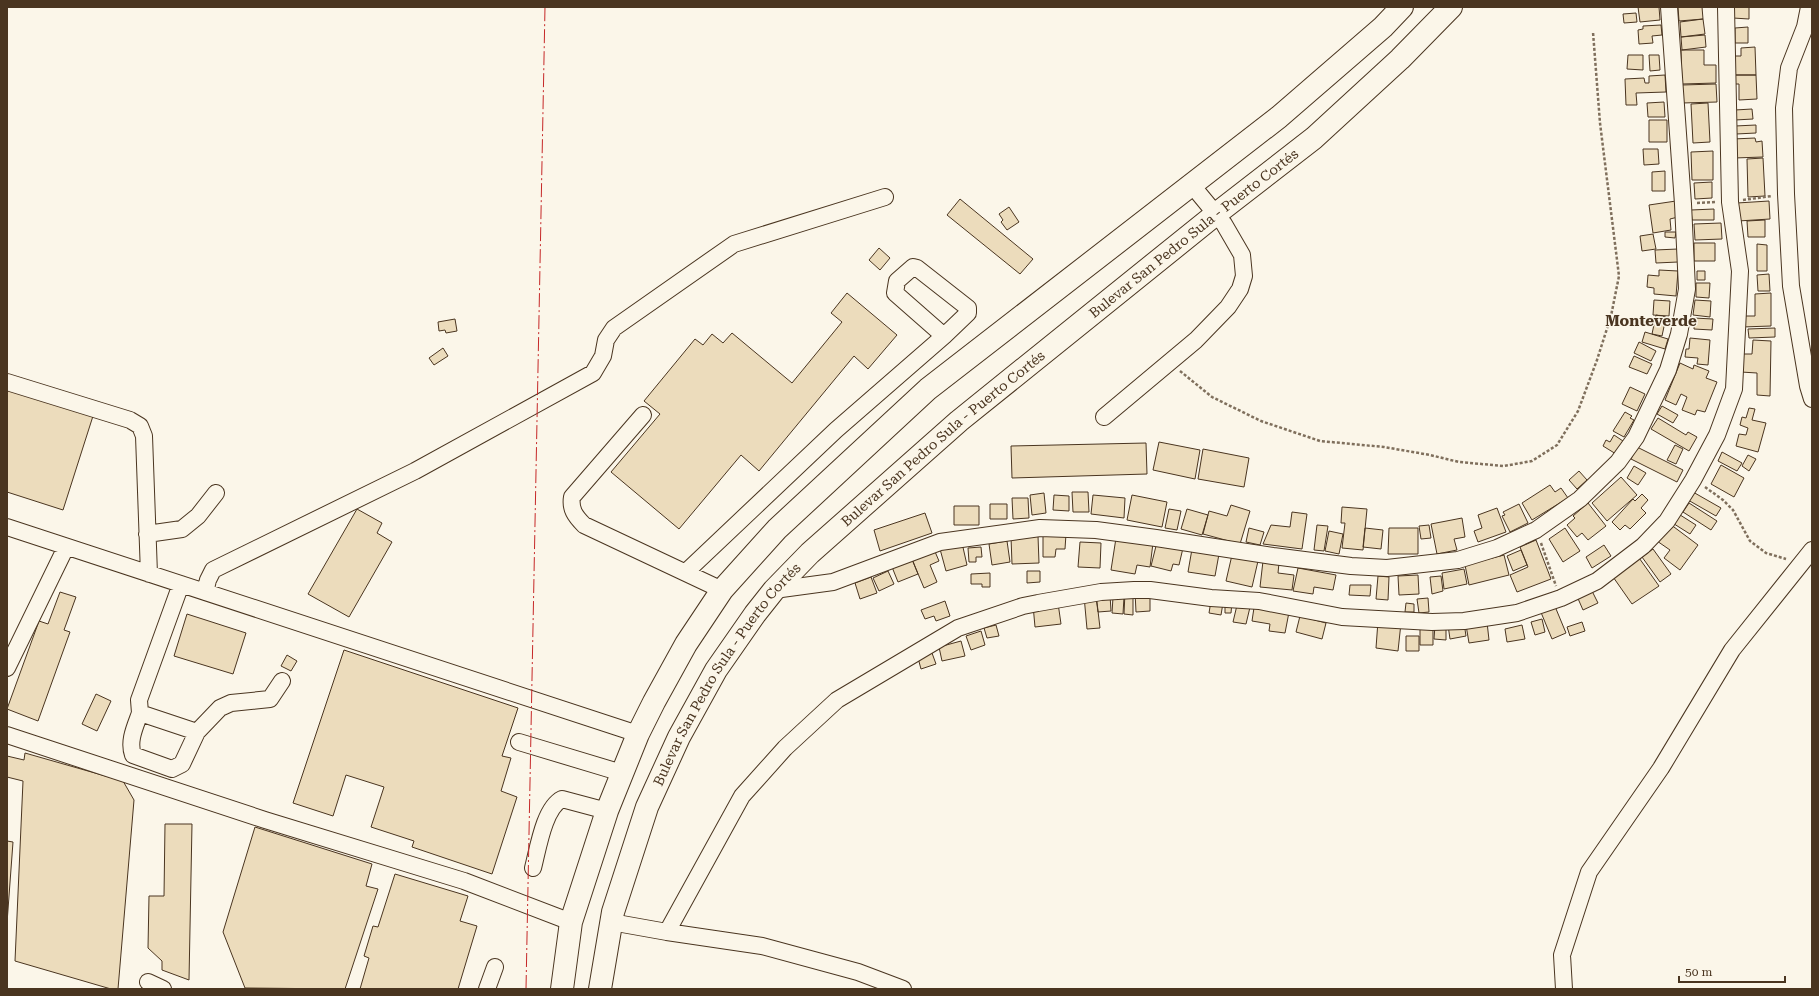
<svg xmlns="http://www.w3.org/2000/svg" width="1819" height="996" viewBox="0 0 1819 996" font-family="'Roboto Serif',serif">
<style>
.building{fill:#ecdcbc;stroke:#4a3520}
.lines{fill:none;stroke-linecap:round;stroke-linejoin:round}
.minor-casing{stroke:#4a3520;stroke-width:18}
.highway-casing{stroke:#4a3520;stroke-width:24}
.path{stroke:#7f6f5c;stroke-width:2.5;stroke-dasharray:3 2;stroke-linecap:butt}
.minor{stroke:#fbf6e9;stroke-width:16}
.highway{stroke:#fbf6e9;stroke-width:22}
.power{stroke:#c62828;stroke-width:1;stroke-dasharray:14 3 2 3;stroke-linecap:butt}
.labels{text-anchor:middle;stroke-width:3;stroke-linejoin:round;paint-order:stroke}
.street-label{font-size:14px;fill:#4a3520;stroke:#fbf6e9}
.neighbourhood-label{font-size:15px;font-weight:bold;fill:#4a3520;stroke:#fbf6e9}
</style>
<rect width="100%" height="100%" fill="#fbf6e9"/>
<path class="building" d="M1638 7H1659L1660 20 1640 22Z
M1678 7H1702L1703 19 1679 21Z
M1734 7H1749V19L1733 18Z
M1636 13 1637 22 1624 23 1623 14Z
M1703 19 1705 34 1681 37 1680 22Z
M1661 25 1662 35 1652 36 1653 43 1639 44 1638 30 1643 29V26Z
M1748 27V43H1735V28Z
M1705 35 1706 47 1682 50 1681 37Z
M1755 47 1756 75H1730V56H1741V48Z
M1681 50H1704V65H1716V83L1682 84Z
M1628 55H1643V70L1627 69Z
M1649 55H1659L1660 70 1650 71Z
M1665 75 1666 92 1636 93 1637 105H1626L1625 79 1644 78 1645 83H1649V76Z
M1734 75H1756L1757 99 1739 100V84H1734Z
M1716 84 1717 102 1682 103V85Z
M1664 102 1665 117H1648L1647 103Z
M1708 103 1710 142 1693 143 1691 104Z
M1752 109 1753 119 1735 120V110Z
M1649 120H1667V142H1649Z
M1756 125V133L1736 134 1735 126Z
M1755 138 1756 142 1762 141 1763 157 1734 158 1733 139Z
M1643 149H1658L1659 164 1644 165Z
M1713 151V180H1692L1691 152Z
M1763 158 1765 196 1748 197 1747 159Z
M1665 171V191H1652V172Z
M1712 182V198L1695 199 1694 183Z
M960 199 1033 259 1020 274 947 215Z
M1676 201 1678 217 1670 219 1671 230 1653 233 1649 205Z
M1769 201 1770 219 1738 221 1737 203Z
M1009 207 1019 222 1007 230 1001 222 1003 220 999 214Z
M1714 209V220H1692L1691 210Z
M1765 220V237H1748L1747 221Z
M1721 223 1722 239 1695 240 1694 224Z
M1665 232H1676L1675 238 1665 237Z
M1653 234 1656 249 1642 251 1640 236Z
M1694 243H1715V261H1694Z
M1757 244 1767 245V271H1757Z
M879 248 890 258 880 270 869 260Z
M1678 249V262L1656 263 1655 250Z
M1659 270 1678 271 1676 296 1654 294V288L1647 287 1648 275 1659 276Z
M1697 271H1705V280H1697Z
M1769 274 1770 291H1758L1757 275Z
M1696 283H1710L1709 298 1696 297Z
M847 293 897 335 868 369 854 356 759 471 741 455 679 529 611 472 660 414 644 401 695 339 703 345 712 334 723 343 732 333 792 383 842 322 831 313Z
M1771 293V326L1742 327V316H1755V294Z
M1654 300 1670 301 1669 316 1653 315Z
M1695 300 1711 301 1710 317 1693 315Z
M1656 315 1666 317 1662 336 1652 334Z
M1694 318 1713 319 1712 330 1694 329Z
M455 319 457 331 446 333 445 330 439 331 438 322Z
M1775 328V337L1749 338 1748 329Z
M1645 332 1668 339 1665 349 1642 342Z
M1690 338 1710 340 1708 365 1697 364 1698 358 1685 357 1686 349H1689Z
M1753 340 1771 341 1770 396 1757 395V373L1741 372 1742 354H1752Z
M1639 342 1656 351 1651 361 1634 353Z
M443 348 448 356 434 365 429 358Z
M1634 356 1652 364 1647 374 1629 367Z
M1680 363 1693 369 1694 365 1709 371 1706 378 1717 382 1705 412 1697 410 1695 415 1682 410 1687 397 1681 394 1676 405 1665 400Z
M1630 387 1645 394 1637 411 1622 404Z
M7 388 93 416 63 510 7 492Z
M1662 406 1678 415 1673 423 1657 414Z
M1749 408 1755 409 1752 420 1766 423 1758 452 1736 446 1739 434 1746 435 1748 428 1740 425 1742 417 1746 418Z
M1625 412 1632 416 1630 418 1634 420 1624 437 1613 431Z
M1658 418 1686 435 1688 432 1697 437 1689 451 1651 429Z
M1614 435 1623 441 1616 454 1603 446 1606 440 1610 442Z
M1159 442 1200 450 1195 479 1153 470Z
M1146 443 1147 474 1012 478 1011 446Z
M1675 445 1683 449 1676 464 1667 460Z
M1637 447 1683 470 1677 482 1631 459Z
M1203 449 1249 458 1244 487 1198 479Z
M1722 452 1742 463 1737 471 1718 461Z
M1748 455 1756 459 1749 471 1742 466Z
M1721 465 1744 478 1734 497 1711 484Z
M1634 466 1646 473 1638 485 1627 478Z
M1579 471 1587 480 1577 489 1569 480Z
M1621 477 1637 495 1607 521 1592 503Z
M1550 485 1555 492 1561 488 1568 498 1532 520 1522 503Z
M1072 492H1088L1089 512H1073Z
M1693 492 1721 508 1716 516 1688 500Z
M1044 493 1046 513 1032 515 1030 495Z
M1642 494 1648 500 1641 508 1646 513 1630 529 1625 525 1620 530 1612 522 1633 499 1635 501Z
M1054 495 1069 496V511L1053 510Z
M1093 495 1125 498 1124 518 1091 514Z
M1132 495 1167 502 1162 527 1127 520Z
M1012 498H1028L1029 518 1013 519Z
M1588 503 1606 526 1588 540 1582 533 1577 537 1567 525 1575 518 1573 516Z
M1689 503 1717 521 1711 530 1683 512Z
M990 504H1007V519H990Z
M1519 504 1528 523 1510 532 1502 516 1505 515 1503 512Z
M1231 505 1250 511 1240 544 1203 534 1209 511 1227 516Z
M954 506H979V525H954Z
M1342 507 1367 509 1363 550 1342 548 1345 523H1341Z
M1497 508 1506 532 1478 542 1474 531 1482 528 1478 515Z
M357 509 382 523 377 533 392 542 349 617 308 594Z
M1169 509 1181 511 1177 530 1165 528Z
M1187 509 1208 515 1202 535 1181 529Z
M1292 512 1307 514 1302 549 1263 544 1271 525 1290 527Z
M925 513 932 533 880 551 874 530Z
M1677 513 1696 525 1690 534 1671 522Z
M1462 518 1465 537 1454 539 1457 550 1437 554 1431 524Z
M1670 524 1698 545 1680 570 1664 558 1670 550 1657 541Z
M1317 525 1328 526 1324 551 1314 550Z
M1429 525 1431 538 1421 539 1419 526Z
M1249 528 1264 532 1260 545 1246 542Z
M1365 528 1383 530 1381 549 1363 547Z
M1389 528H1418V554H1388Z
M1565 528 1580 551 1563 562 1549 539Z
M1329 531 1343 534 1339 554 1325 551Z
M1043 534H1066L1065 549H1056L1055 557H1043Z
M1038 536 1039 563 1012 564 1011 537Z
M1116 538 1153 543 1150 567 1137 565 1135 574 1111 570Z
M1536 540 1551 579 1517 592 1510 575 1528 567 1520 547Z
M1007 541 1010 562 992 565 989 544Z
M1080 542 1101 543 1100 568 1078 567Z
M1157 542 1183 548 1179 565 1173 564 1171 571 1151 566Z
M962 543 967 565 946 571 940 549Z
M1604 545 1611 556 1592 568 1586 557Z
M933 547 939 561 930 565 937 582 924 588 911 557Z
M981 547 982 557H976V562H969L968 548Z
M1192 549 1219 554 1215 576 1188 572Z
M1653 549 1671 574 1660 582 1642 557Z
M1521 550 1527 565 1513 571 1507 556Z
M1232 555 1258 561 1252 587 1226 581Z
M1504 555 1509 575 1469 585 1465 565Z
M1637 555 1659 586 1632 604 1611 574Z
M912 559 918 574 898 582 892 567Z
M1263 561 1279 563 1278 573 1294 575 1292 590 1260 587Z
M1298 568 1336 575 1333 590 1314 587 1313 594 1293 591Z
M1464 569 1467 584 1444 589 1442 573Z
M888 571 894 584 879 591 873 578Z
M1027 571H1040V582L1027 583Z
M990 573V587H982V584H971V574Z
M1418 575 1419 594 1399 595 1398 576Z
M1378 576 1389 577 1388 600 1376 599Z
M1441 576 1443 591 1432 594 1430 577Z
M871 577 877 593 860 599 855 583Z
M1350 585H1371L1370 596 1349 595Z
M1590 587 1598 603 1583 610 1576 594Z
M1150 591V611L1136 612 1135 592Z
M60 592 76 597 64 630 70 632 38 721 7 709 39 621 48 624Z
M1125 592H1133V615L1124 614Z
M1096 594 1100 628 1087 629 1084 596Z
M1110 595 1111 611 1098 612 1096 597Z
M1113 597H1124L1123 614 1112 613Z
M1428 598 1429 612 1419 613 1417 599Z
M945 601 950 616 936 621 934 616 925 619 921 610Z
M1211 601 1223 603 1221 615 1209 613Z
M1238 601 1251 603 1246 624 1233 622Z
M1255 601 1290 607 1285 633 1269 631 1270 624 1252 621Z
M1225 602H1232L1231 613H1225Z
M1058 603 1061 624 1035 627 1033 605Z
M1406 603 1414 604V612H1405Z
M1554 604 1566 633 1552 639 1540 610Z
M187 614 246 633 233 674 174 656Z
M1300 616 1326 623 1322 639 1296 632Z
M1542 619 1545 632 1535 635 1531 622Z
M1378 621 1401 623 1398 651 1376 648Z
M1487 622 1489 640 1469 643 1466 625Z
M1582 622 1585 631 1570 636 1567 627Z
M1464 623 1466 636 1450 639 1448 625Z
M996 625 999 636 987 638 984 628Z
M1435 625H1446V640L1434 639Z
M1522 625 1525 639 1507 642 1505 629Z
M1420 628 1433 629V645H1420Z
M981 631 985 645 971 650 966 636Z
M1406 636H1419V651H1406Z
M961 641 965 656 942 661 939 647Z
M344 650 518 708 502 756 511 758 501 791 517 797 492 874 412 847 414 841 371 827 384 787 346 775 333 816 293 803Z
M932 653 936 664 921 669 918 658Z
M287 655 297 661 291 671 281 666Z
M96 694 111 701 97 731 82 724Z
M25 753 123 781 134 800 118 989H111L15 961 23 781 7 777V756L24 760Z
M165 824H192L189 980 162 970V961L148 948 149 896H164Z
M255 827 372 864 366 886 378 889 345 989 245 988 223 932Z
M7 841 13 842 7 923Z
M395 874 468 896 460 921 477 926 458 989H360L369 958 364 956 373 926 378 927Z"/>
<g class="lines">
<g class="minor-casing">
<path id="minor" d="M1809 7 1805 27 1789 68 1784 108 1786 194 1791 286 1808 386 1812 399
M7 382 130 420 140 426 144 436 149 574
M643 415 572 497C570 509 575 516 584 525L722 590
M1104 417 1196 340 1228 307 1240 289 1244 276 1242 255 1224 224 1191 184
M7 527 638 734
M147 534 182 529 198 516 216 493
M686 572 836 430 944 336 968 313V308L917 268 913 267 897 281 895 293 944 336
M181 584 139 700 140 713 197 732 220 708 231 703 270 699 282 681
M774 590 833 582 940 542 1040 528 1096 530 1156 538 1273 556 1351 566 1387 568 1458 560 1497 548 1536 530 1580 499 1618 462 1636 437 1668 370 1679 334 1687 289 1683 204 1669 7
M205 592 208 580 213 570 415 471 593 373 603 356 606 340 614 328 734 244 885 197
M7 668 66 547
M140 713C135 727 128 741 133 755L172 769 182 764 197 732
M7 735 265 820 464 881 571 922
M519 742 622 773
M533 868C538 849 544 808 562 799L607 811
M611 922 667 932 742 796 785 748 837 700 958 628 1023 606 1038 603 1101 592 1134 590H1150L1211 598 1259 601 1342 617 1432 622 1464 621 1517 613 1561 598 1597 581 1643 546 1667 521 1693 480 1717 435 1734 389 1740 271 1730 202 1726 7
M667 932 762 946 858 972 903 989
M148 982 163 989
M487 989 495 967
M1564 989 1562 955 1589 872 1661 768 1732 650 1812 550"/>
</g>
<g class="highway-casing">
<g id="highway">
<path d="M562 989 571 922 607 811 638 734 654 702 686 644 722 590 777 529 928 389 1279 117 1383 27 1402 7"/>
<path id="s1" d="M600 989 613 912 647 807 679 737 716 670 755 614 774 590 810 553 959 421 1216 214 1314 138 1400 59 1451 7"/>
</g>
</g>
<path class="path" d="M1743 200 1772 196
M1697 203 1716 202
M1180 371 1212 397 1261 421 1320 441 1384 447 1430 455 1459 462 1504 466 1532 461 1557 445 1578 411 1597 360 1611 316 1619 276 1600 123 1593 32
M1705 487 1723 500 1733 510 1750 541 1766 553 1786 559
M1541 543 1556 586"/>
<use href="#minor" class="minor"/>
<use href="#highway" class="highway"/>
<path class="power" d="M526 989 545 7"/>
</g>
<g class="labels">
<g class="street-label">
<text dy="5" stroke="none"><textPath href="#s1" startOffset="992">Bulevar San Pedro Sula - Puerto Cortés</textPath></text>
<text dy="5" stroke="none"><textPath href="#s1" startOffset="668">Bulevar San Pedro Sula - Puerto Cortés</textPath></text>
<text dy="5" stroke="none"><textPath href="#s1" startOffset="344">Bulevar San Pedro Sula - Puerto Cortés</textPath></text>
</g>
<g class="neighbourhood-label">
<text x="1651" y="326">Monteverde</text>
</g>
</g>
<rect width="1819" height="996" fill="none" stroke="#4a3520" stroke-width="16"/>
<path d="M1679 976v6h106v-6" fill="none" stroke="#4a3520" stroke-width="2"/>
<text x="1685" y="976" font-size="12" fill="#4a3520" stroke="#fbf6e9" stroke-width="3" paint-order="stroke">50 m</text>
</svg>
